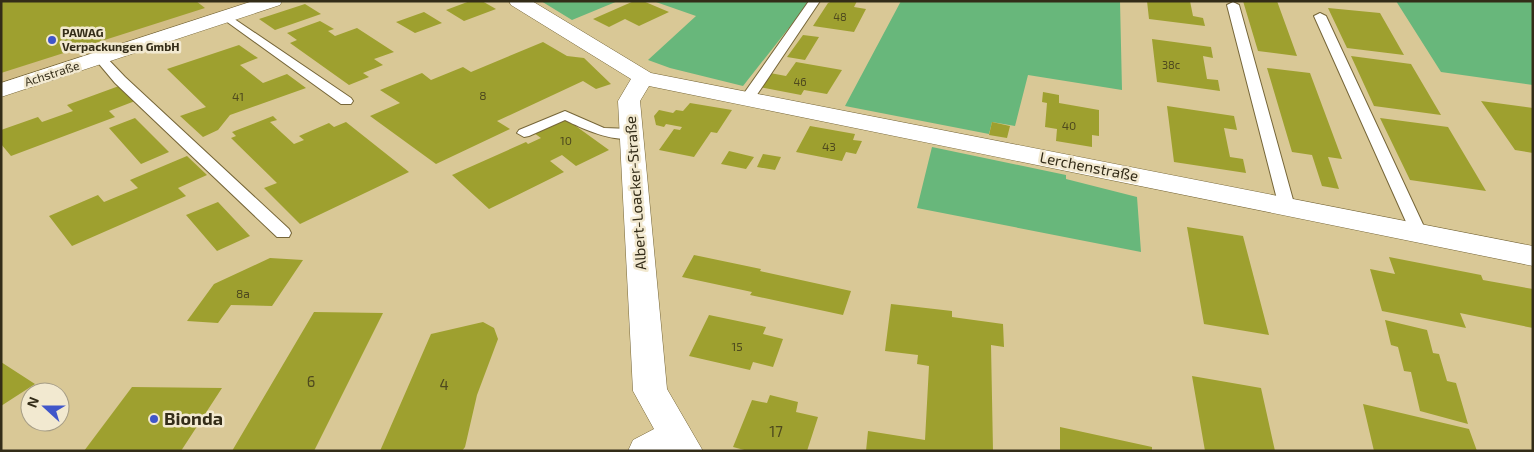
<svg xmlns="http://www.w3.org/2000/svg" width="1534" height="452" viewBox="0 0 1534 452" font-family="'Exo 2',sans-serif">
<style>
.built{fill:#d2bd85}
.green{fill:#68b77b}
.building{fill:#9ea02f}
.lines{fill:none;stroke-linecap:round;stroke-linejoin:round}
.service-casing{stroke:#766638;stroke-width:2}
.minor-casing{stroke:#766638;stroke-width:1}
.secondary-casing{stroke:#766638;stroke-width:1}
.service{fill:#fff;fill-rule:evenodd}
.minor{fill:#fff;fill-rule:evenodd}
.secondary{fill:#fff;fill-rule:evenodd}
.poi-dot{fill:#4056c9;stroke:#f2e9d0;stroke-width:2}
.labels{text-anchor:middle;stroke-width:5;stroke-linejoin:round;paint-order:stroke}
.far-number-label{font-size:11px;fill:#4e491e}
.far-poi-label{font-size:12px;font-weight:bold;fill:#332c18;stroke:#f2e9d0;text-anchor:start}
.far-street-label{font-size:12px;fill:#332c18;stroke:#f2e9d0}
.number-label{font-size:12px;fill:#4e491e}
.street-label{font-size:15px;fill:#332c18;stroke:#f2e9d0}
.near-number-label{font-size:15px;fill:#4e491e}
.near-poi-label{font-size:18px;font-weight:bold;fill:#332c18;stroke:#f2e9d0;text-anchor:start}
</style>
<rect width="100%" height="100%" fill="#d9c896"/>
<path class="built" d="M1 1H273L1 90Z"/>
<path class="green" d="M541 1H618L572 20Z
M653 1H810L743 86 670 68 648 60 696 16Z
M901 1H1120L1122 90 1028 75 1015 126 992 122 989 134 845 106Z
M1396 1H1533V85L1441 72Z
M932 147 1066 175V179L1137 197 1141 252 917 208Z"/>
<path class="building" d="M1 1H196L205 8 1 73Z
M470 1H482L496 9 464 21 446 10Z
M634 1H643L669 12 639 26 625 19 609 27 593 19Z
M832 1H857L854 7 866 9 854 32 813 26 828 3Z
M1147 1H1190L1193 16 1203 18 1205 26 1149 19Z
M1243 1H1277L1297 56 1258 51Z
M305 4 321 14 275 30 259 19Z
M1328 8 1380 13 1404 55 1347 48Z
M424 12 442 23 415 33 396 22Z
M320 21 334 29 328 31 335 36 357 28 394 52 374 59 383 65 363 73 369 77 349 85 290 43 297 40 287 33Z
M803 35 819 37 805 60 787 57Z
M1152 39 1211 47 1213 58 1203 56 1207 79 1218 80 1220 91 1157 82Z
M543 42 567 56 584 58 611 84 596 89 583 81 497 121 510 129 436 164 370 116 400 103 380 90 422 73 431 80 463 67 471 72Z
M239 45 258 58 240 65 263 83 287 74 306 88 230 115 218 130 203 137 180 116 206 107 167 69Z
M1351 56 1411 64 1441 115 1374 106Z
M796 62 842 70 827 94 804 90 801 95 760 87 770 73 786 76Z
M1267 68 1310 73 1342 159 1328 157 1339 189 1322 186 1312 155 1292 152Z
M119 86 135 101 109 111 115 117 11 156 1 144V130L38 117 42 122 73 111 67 105Z
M1043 92 1059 95V103L1099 110V136L1092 135V147L1056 141 1057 129 1045 127 1047 103 1042 102Z
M1481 101 1533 108V153L1515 150Z
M690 103 732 110 717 133 711 132 694 157 659 150 674 129 680 130 682 127 666 124 664 127 656 125 654 116 659 110 673 113 676 110 683 111Z
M1167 106 1234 116 1237 130 1224 128 1230 157 1243 159 1246 173 1174 162Z
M273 116 277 120 270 122 294 144 304 140 299 136 329 123 334 127 346 122 409 172 300 224 264 188 277 183 231 138 236 136 232 132Z
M135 118 169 152 141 164 109 128Z
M1380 118 1448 127 1486 191 1410 180Z
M566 119 609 150 576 166 562 155 550 161 564 172 489 209 452 175 526 142 528 144 541 138 534 133Z
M992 122 1010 126 1007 138 989 135Z
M810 126 855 134 853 140 862 141 856 154 846 152 842 161 796 152Z
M729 151 754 157 746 169 721 164Z
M763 154 781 157 775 170 757 167Z
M187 156 207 175 178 188 186 196 72 246 49 216 98 195 104 202 138 188 130 180Z
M218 202 250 236 217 251 186 215Z
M1187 227 1243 236 1269 335 1204 324Z
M694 255 761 269 760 271 851 291 843 315 750 295 752 292 682 277Z
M1389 257 1481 275 1483 280 1533 289V328L1460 313 1466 328 1382 311 1370 269 1395 274Z
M270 258 303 260 272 306 231 305 218 323 187 321 214 284Z
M891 304 952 311V317L1003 324 1004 347 991 345 993 451H866L868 431 925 440 929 366 917 364 918 355 885 351Z
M314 312 383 313 314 451H232Z
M709 315 766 327 763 334 783 339 773 367 753 362 750 370 689 356Z
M1385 320 1427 330 1433 353 1439 354 1447 381 1456 383 1468 424 1420 411 1411 372 1404 371 1398 347 1391 345Z
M483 322 494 328 498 339 477 395 465 447 462 451H380L431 334Z
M1 362 35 384 1 406Z
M1192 376 1261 388 1275 451H1205Z
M132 387 222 388 181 451H84Z
M770 395 798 402 796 412 818 417 807 451H748L733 447 752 400 767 403Z
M1363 404 1469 429 1477 451H1374Z
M1060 427 1152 447V451H1060Z"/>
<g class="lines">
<g class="service-casing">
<path id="service" d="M809 1H820L752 102H742L740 99Z
M1233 2 1239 5 1295 207 1293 210H1281L1279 207 1227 5Z
M1320 13 1326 16 1427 233 1425 237H1413L1411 233 1314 16Z
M227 14 351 98 353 101 351 104H341L223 19V15Z
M100 54 104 55 125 77 289 229 291 233 289 237H277L115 83 94 58Z
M565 111 604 128 631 129 638 133C625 149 579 127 565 120L529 136 524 137 517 133 519 130Z"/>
</g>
<g class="minor-casing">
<path id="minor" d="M509 1H532L651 73 1533 246V266L649 86 640 101 667 389 703 451H628L633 440 654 429 633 391 618 101 631 79 511 5Z"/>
</g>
<g class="secondary-casing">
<path id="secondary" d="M253 1H282L280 5 1 97V83Z"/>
</g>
<use href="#service" class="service"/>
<use href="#minor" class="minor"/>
<use href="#secondary" class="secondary"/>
</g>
<g class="poi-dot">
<circle cx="52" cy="40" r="5"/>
<circle cx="154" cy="419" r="5"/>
</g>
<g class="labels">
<g class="far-number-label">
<text x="840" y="21">48</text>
<text x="1171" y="69">38c</text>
<text x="800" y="86">46</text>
</g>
<g class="far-poi-label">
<text x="62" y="37">PAWAG<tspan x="62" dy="14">Verpackungen GmbH</tspan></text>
</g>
<g class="far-street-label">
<text transform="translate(52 74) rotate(-18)" y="4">Achstraße</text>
</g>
<g class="number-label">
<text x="483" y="100">8</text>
<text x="238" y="101">41</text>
<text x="1069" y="130">40</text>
<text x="566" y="145">10</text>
<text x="829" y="151">43</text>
<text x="243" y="298">8a</text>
<text x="737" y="351">15</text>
</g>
<g class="street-label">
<text transform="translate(1089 167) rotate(11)" y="5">Lerchenstraße</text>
<text transform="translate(636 193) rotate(-94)" y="5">Albert-Loacker-Straße</text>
</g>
<g class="near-number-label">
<text x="311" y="387">6</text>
<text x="444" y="390">4</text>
<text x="776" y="437">17</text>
</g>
<g class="near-poi-label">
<text x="164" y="425">Bionda</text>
</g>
</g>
<rect width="1534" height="452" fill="none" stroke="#332c18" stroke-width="5"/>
<g transform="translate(45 407) rotate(291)"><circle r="24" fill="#f2e9d0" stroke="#a69d86"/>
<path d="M0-4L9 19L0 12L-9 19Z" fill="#4056c9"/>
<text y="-8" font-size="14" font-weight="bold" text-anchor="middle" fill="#332c18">N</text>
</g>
</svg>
